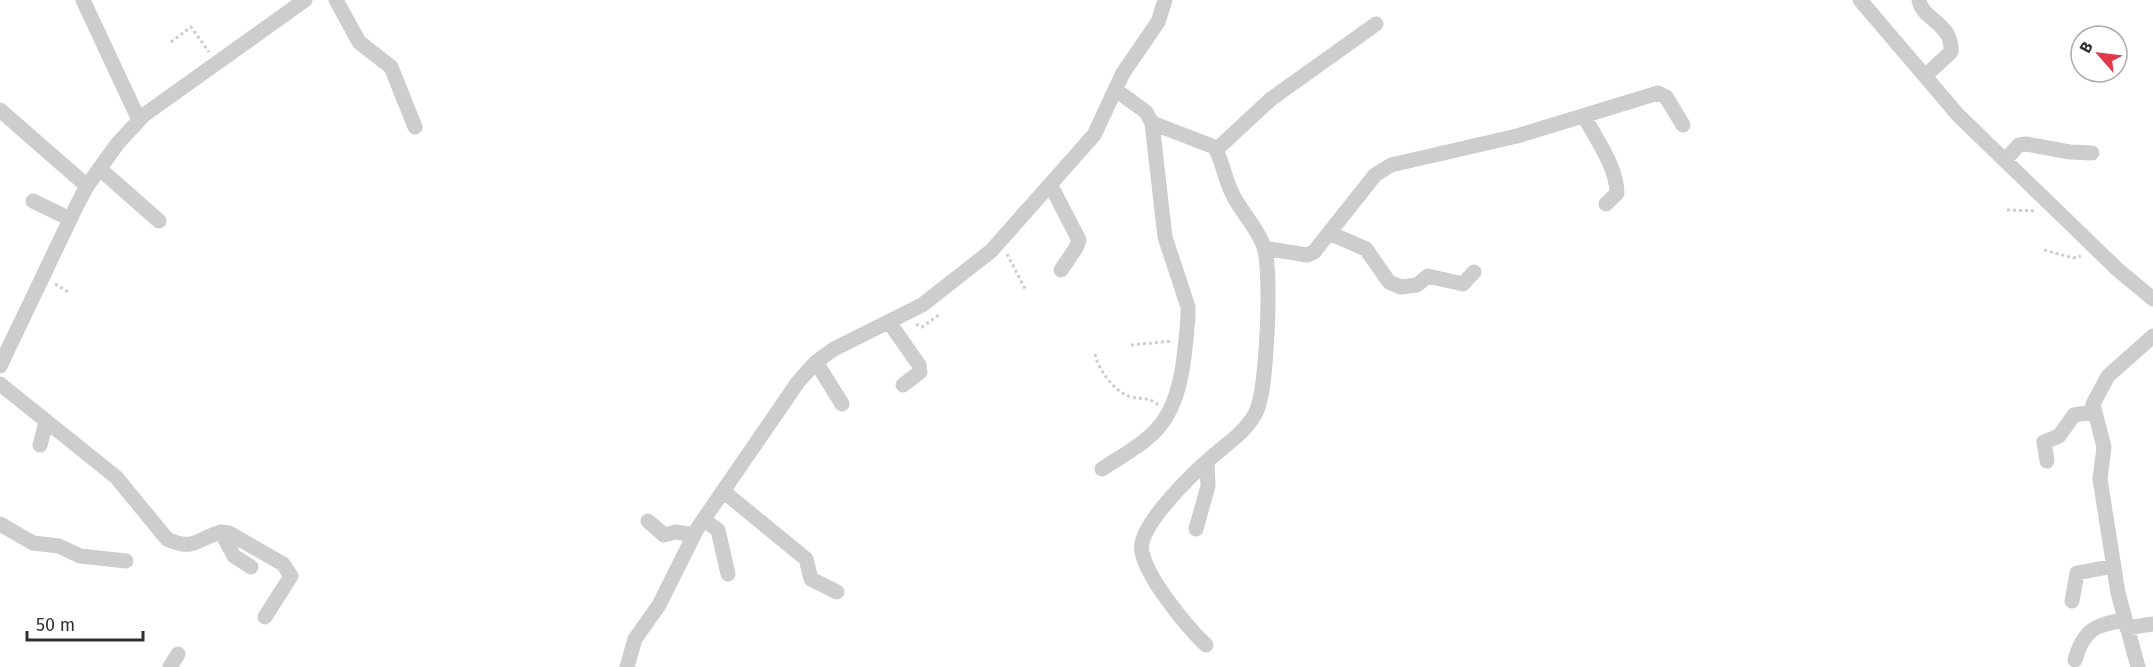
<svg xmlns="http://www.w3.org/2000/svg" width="2153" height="667" viewBox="0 0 2153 667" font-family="'Fira Sans',sans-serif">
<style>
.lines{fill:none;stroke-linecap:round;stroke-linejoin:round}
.path{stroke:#cdcdcd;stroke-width:3;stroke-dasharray:3 3;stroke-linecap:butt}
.minor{stroke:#cdcdcd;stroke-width:15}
</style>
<rect width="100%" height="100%" fill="#fff"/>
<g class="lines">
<path class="path" d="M171 42 191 27 209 52
M2007 210 2037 211
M2044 250 2073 258 2081 256
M1007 254 1025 289
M55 284 70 293
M916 324 922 327 939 315
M1131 345 1172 341
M1095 354C1098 369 1114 392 1131 397 1142 400 1148 396 1158 405"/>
<path class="minor" d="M83 0 139 120
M336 0 359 42 391 67 415 127
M1860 0 1958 115 2117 269 2153 299
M1919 0C1922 20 1953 23 1951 52L1925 76
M0 110 87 186
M1584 116C1596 139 1617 167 1617 193L1606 204
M1152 123 1212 146 1216 150C1223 164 1225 179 1232 193 1240 211 1258 228 1264 247 1272 272 1267 386 1257 410 1249 429 1228 443 1213 456 1193 473 1147 518 1142 543 1136 567 1189 629 1206 645
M1216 150 1271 99 1376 24
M2006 159 2019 145 2026 144 2070 152 2092 153
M100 169 159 221
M1051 186 1079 240 1076 248 1061 270
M33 201 70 219
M1329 233 1366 249 1389 282 1401 287 1417 285 1428 276 1463 284 1474 272
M1264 248 1307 255 1314 252 1375 175 1391 165 1517 136 1658 93 1666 97 1683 125
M889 322 919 365 920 372 903 385
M816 362 842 404
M0 366 76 207 87 186 118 143 144 115 305 0
M0 384 116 477 167 539C194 552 198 538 221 532L229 533 283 564 291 576 265 617
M40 445 46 422
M2047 461 2044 442 2059 436 2074 415 2093 412
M1102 469C1120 457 1143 445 1158 428 1183 400 1185 351 1188 316V307L1165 237 1152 123 1146 112 1116 90
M723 491 806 559 811 579 837 592
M704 520 718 530 728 574
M648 521 664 535 676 532 694 535
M0 524 33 543 59 546 80 556 126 561
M1196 529 1208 486 1207 461
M221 532 234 556 251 567
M2072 601 2077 573 2114 566
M2127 628 2153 624
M2075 660C2083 630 2096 624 2125 620
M170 667 178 654
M627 667 635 639 659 605 697 529 798 382 816 362 834 349 922 305 991 251 1094 135 1123 73 1158 22 1165 0
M2138 667 2118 593 2100 479 2104 447 2093 404 2108 376 2153 336"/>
</g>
<g transform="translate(2099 54) rotate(298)"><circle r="28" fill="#ffffff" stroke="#acacac" stroke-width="1.5"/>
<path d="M0-4.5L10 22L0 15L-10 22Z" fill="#e03a4a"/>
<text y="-9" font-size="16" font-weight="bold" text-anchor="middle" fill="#303030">B</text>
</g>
<path d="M27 631v9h116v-9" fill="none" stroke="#303030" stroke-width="3"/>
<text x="36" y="631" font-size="18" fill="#303030" stroke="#ffffff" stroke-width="4.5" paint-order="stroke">50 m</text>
</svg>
